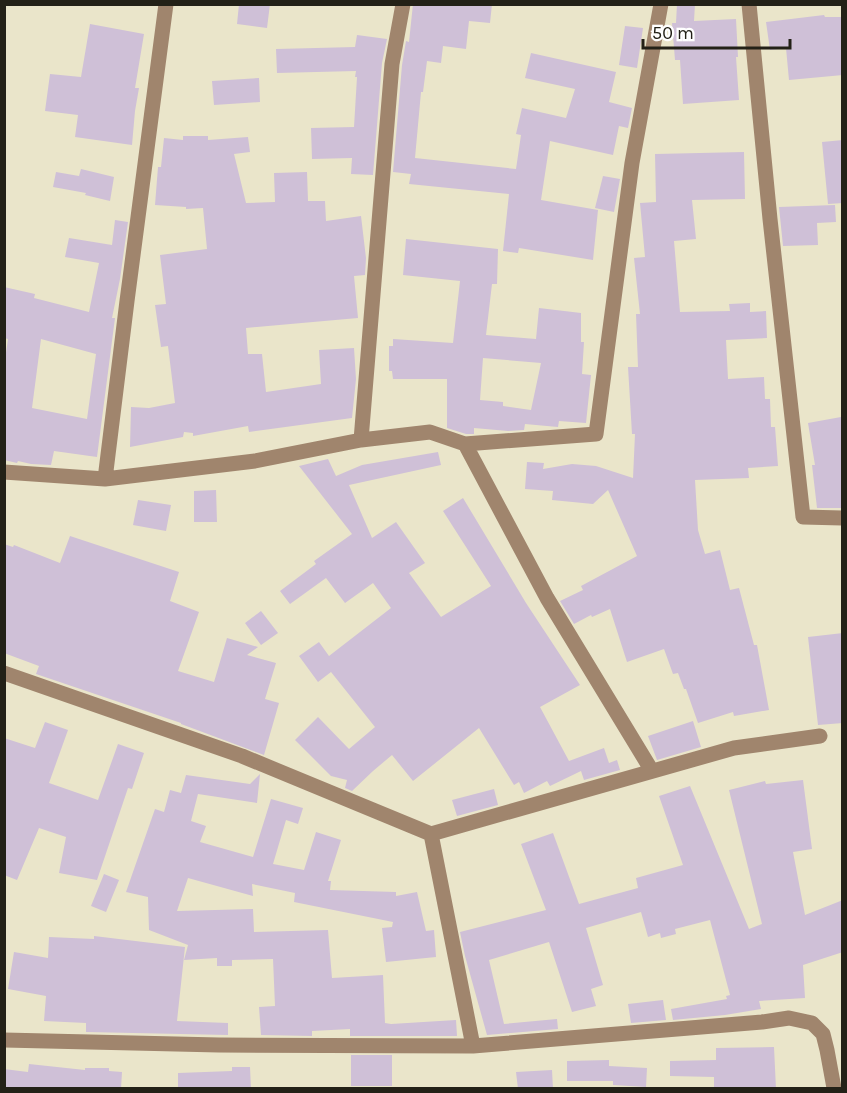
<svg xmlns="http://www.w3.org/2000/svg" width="847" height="1093" viewBox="0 0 847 1093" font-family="Karla,sans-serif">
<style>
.building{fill:#cfc0d7;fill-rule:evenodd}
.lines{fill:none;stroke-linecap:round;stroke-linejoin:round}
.minor{stroke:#a0856d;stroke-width:15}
</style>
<rect width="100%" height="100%" fill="#eae5ca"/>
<path class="building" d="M239 4H270L267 28 237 24Z
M413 4H492L490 23 469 21 466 49 443 46 441 63 427 61 423 92H421L415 158 516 169 521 135 516 134 522 108 566 118 575 89 525 78 531 53 616 72 609 102 632 108 628 128 619 126 613 155 550 141 541 200 598 210 593 260 519 248 518 253 503 251 509 194 409 184 411 174 393 172 402 65 406 41 409 42Z
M677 4H695L694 21 736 19 738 57H736L739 100 683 104 680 60H675L672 23H676Z
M824 15 825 17H843V75L789 80 786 48 770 50 766 22Z
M90 24 144 34 135 88H139L135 111 132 145 75 137 78 115 45 111 50 74 81 77Z
M625 26 643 28 637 68 619 65Z
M357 35 387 39 382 63 373 175 351 174 352 158 312 159 311 128 354 127 357 77H355L356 71 277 73 276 49 355 47Z
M259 78 260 102 214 105 212 81Z
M183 136H208V140L248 137 250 152 234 154 246 203 275 202 274 173 307 172 308 201H325L326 221 361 216 366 258 365 275 354 276 358 318 246 328 248 354H262L266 392 321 384 319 350 354 348 356 379 352 418 249 432 248 426 193 436V433L184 432 183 437 130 447 131 407 149 408 175 403 168 346 161 347 155 305 166 304 160 255 207 249 203 208 186 209V207L155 205 158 167H161L164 138 183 140Z
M843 140V203L828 204 822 142Z
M744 152 745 199 692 200 696 239 674 241 680 312 730 311 729 304 750 303V312L766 311 767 338 726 340 728 379 764 377 765 399H770L771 427H775L778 466 748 468 749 478 695 480 698 530 705 554 720 550 730 590 739 588 754 645H757L769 710 734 716 733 712 698 723 686 689H684L678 673 673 674 664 649 627 662 610 609 592 617 591 615 574 624 560 601 583 590 581 586 637 556 608 490 593 504 552 500 553 491 525 489 527 462 544 463 543 469 572 464 596 466 633 478 635 434H632L628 367H638L636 314H640L634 258 645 257 640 203 656 202 655 154Z
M81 169 114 177 110 201 85 195 86 193 53 187 56 172 79 176Z
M603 176 620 179 614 212 595 208Z
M835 205 836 222 817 223 818 245 783 246 779 207Z
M115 220 128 222 120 279 112 318H115L97 457 54 451 51 465 31 464 18 461 17 463 4 460V366L8 339 4 338V287L35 294 34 298 89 312 99 263 65 257 69 238 112 245ZM41 339 96 354 87 419 32 408Z
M406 239 498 249 497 284H492L486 335 536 339 539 308 581 313V342H584L582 374 591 375 586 423 559 421 558 427 525 424 524 430 508 431 474 428V434H466L447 428V379H393L392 371H389V346H393V339L453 343 460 281 403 275ZM483 358 541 363 531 410 503 406V402L480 400Z
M841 417 843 427V508H817L812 465H815L808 423Z
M438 452 441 465 349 485 372 538 396 522 425 563 409 573 441 617 491 586 443 511 463 498 526 603 580 685 540 707 569 761 604 748 609 763 617 760 620 770 584 780 581 771 550 786 547 781 524 793 519 782 514 785 479 728 413 781 392 755 373 771 352 791 345 788 347 780 331 776 295 740 318 717 349 749 375 727 331 672 318 682 299 656 319 642 329 656 391 608 373 583 345 603 326 578 290 604 280 591 316 564 314 561 352 534 299 466 328 459 336 476 362 465Z
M216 490 217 522H194V491Z
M138 500 171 505 166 531 133 525Z
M70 536 179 572 170 601 199 612 178 671 214 682 227 638 258 647 247 655 276 663 265 699 279 703 264 755 181 724V723L36 674 39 666 4 653V544L13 547 14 545 60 563Z
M261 611 278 633 261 645 245 623Z
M843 633V723L818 725 808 637Z
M693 721 701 747 657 760 648 736Z
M45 722 68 730 49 783 98 800 118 744 144 753 132 789 128 788 97 880 59 873 66 837 39 828 17 880 4 875V738L35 748Z
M260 774 257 803 198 794 191 821 206 826 200 842 253 857 271 799 303 808 298 824 286 820 273 864 304 870 316 832 341 840 328 881H331L330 890 396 892V896L417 892 426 931 434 930 436 957 386 962 382 928 392 927 393 922 294 902 295 893 252 884 253 896 188 878 177 911 253 909 254 932 328 930 332 978 383 975 385 1023 391 1024 456 1020 457 1036H350V1029L312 1031V1036L261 1035 259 1007 275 1006 273 959 232 960V966H217V958L184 960 188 945 149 930 148 897 126 892 155 809 164 812 170 790 181 793 186 775 250 784Z
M803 780 812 849 793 852 805 915 843 900V952L803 965 805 998 759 1001 761 1009 725 1015 673 1020 671 1009 727 999 726 996 730 995 710 920 675 929 676 934 661 938 660 933 648 937 641 912 586 928 603 985 591 989 596 1006 572 1012 549 942 489 960 504 1024 557 1019 558 1029 487 1035 465 956 460 932 546 910 521 844 553 833 579 904 638 888 636 878 683 865 659 796 690 786 749 929 762 924 729 790 765 781 766 784Z
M494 789 498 805 457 816 452 800Z
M104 874 119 880 106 912 91 906Z
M94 936 185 947 177 1021 228 1023V1035L86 1032V1023L44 1021 46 996 8 989 14 952 48 958 49 937 94 939Z
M663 1000 666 1020 631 1023 628 1004Z
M774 1047 776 1089H714V1077L670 1076V1061L716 1060V1048Z
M351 1055H392V1086H351Z
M609 1060V1066L647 1068 646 1087 613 1085V1081H567V1061Z
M29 1064 85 1070V1068H109V1071L122 1072 121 1089H4V1069L28 1072Z
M232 1067H250L251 1089H178V1073L232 1071Z
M552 1070 553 1089H518L516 1072Z"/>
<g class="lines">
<path class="minor" d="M749 4 770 219 803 517 842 518
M361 440 392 64 403 4
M465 444 547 598 652 771
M4 472 105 479 255 461 361 440 430 432 465 444 596 434 632 163 661 4
M105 479 127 301 166 4
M4 673 242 756 431 834 734 748 820 736
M431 834 473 1046
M4 1040 219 1045 473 1046 762 1022 789 1018 812 1023 823 1034 827 1050 834 1088"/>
</g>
<rect width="847" height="1093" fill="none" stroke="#232117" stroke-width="12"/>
<path d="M643 39v9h147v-9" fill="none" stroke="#232117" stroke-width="3"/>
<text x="652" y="39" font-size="18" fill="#232117" stroke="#ffffff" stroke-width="4.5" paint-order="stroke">50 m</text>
</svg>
